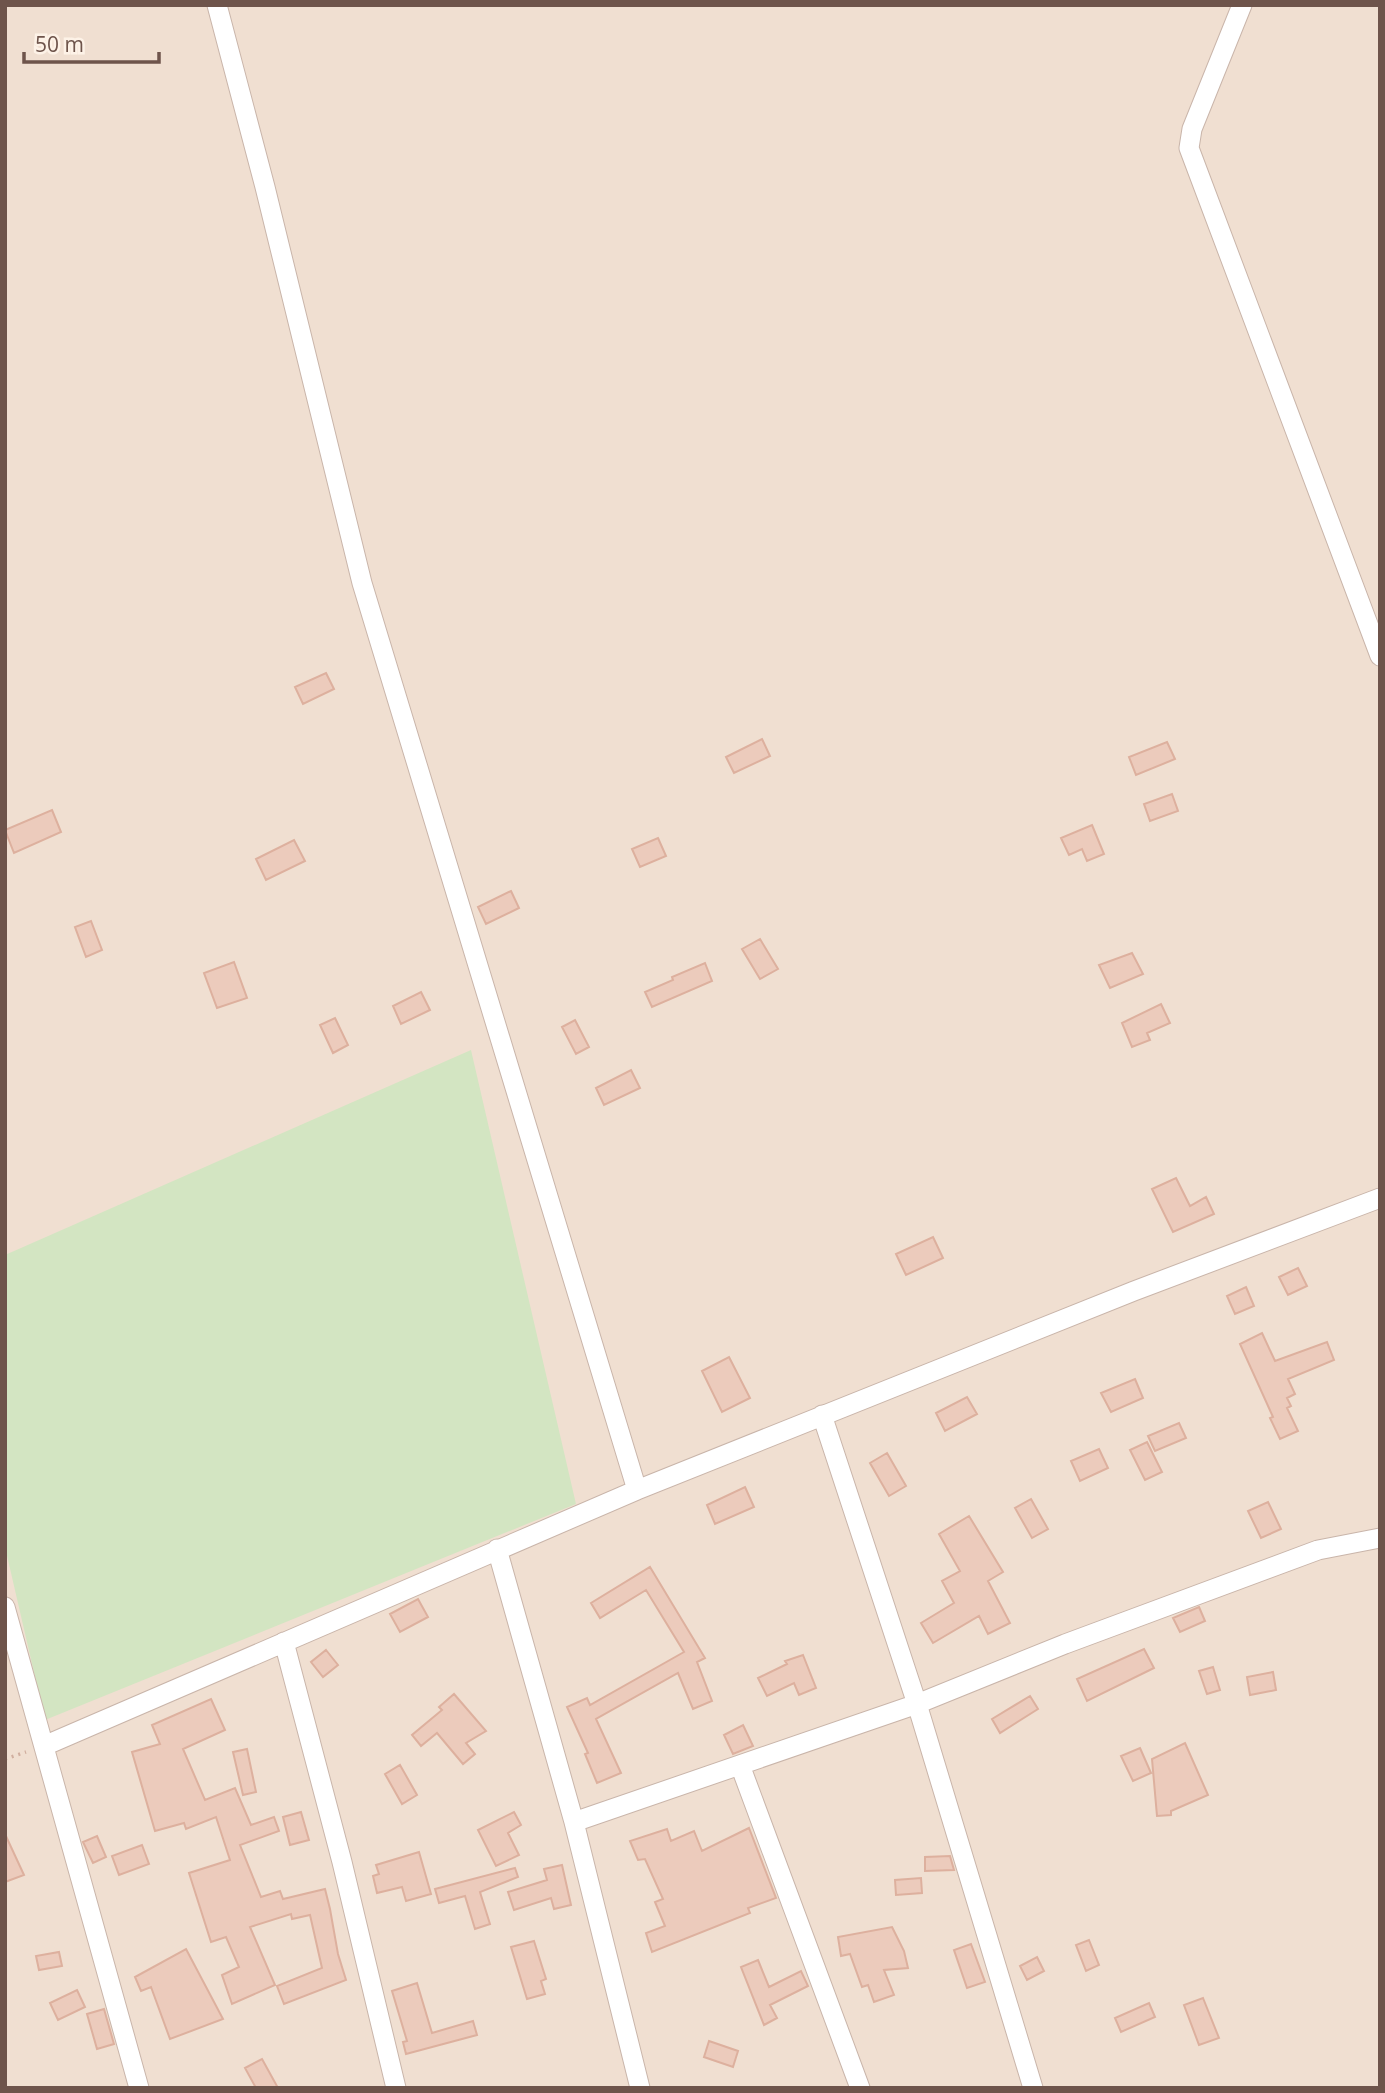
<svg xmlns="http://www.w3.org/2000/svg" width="1385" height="2093" viewBox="0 0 1385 2093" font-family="'Open Sans',sans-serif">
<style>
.residential{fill:#f0dfd1}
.green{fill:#d3e5c2}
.building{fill:#eccbbc;stroke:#ddb09e;stroke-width:2}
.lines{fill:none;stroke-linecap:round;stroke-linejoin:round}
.street-casing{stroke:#c9b5aa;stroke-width:21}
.path{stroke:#d0ae9f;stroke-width:3.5;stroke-dasharray:2 5;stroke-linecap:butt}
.street{stroke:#fff;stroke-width:19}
</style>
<rect width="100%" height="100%" fill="#faeee1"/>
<path class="residential" d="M5 5H1380V2088H5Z"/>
<path class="green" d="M471 1050 576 1504 45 1720 5 1547V1255Z"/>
<path class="building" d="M326 673 334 689 303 704 295 687Z
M762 739 770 756 734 773 726 757Z
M1167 742 1175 759 1136 775 1129 757Z
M1172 794 1178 811 1150 821 1144 804Z
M52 810 61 832 14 853 5 830Z
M1092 825 1104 854 1087 861 1082 849 1069 855 1061 838Z
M658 838 666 856 640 867 632 849Z
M294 840 305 861 266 880 256 859Z
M511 891 519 908 486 924 478 907Z
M91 921 102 950 86 957 75 927Z
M760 939 778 969 760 979 742 949Z
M1132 953 1143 974 1110 988 1099 965Z
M234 962 247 998 217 1008 204 973Z
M705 963 712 981 652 1007 645 992 673 980 672 977Z
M421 992 430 1010 401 1024 393 1006Z
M1161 1004 1170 1023 1147 1033 1150 1040 1132 1047 1122 1023Z
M335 1018 348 1045 333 1053 320 1025Z
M575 1020 589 1047 576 1054 562 1027Z
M631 1070 640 1088 604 1105 596 1088Z
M1176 1178 1190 1206 1206 1197 1214 1214 1173 1232 1152 1189Z
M933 1237 943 1258 906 1275 896 1254Z
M1298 1268 1307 1286 1288 1295 1279 1277Z
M1246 1287 1254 1306 1235 1314 1227 1296Z
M1262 1333 1275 1361 1327 1342 1334 1360 1288 1379 1295 1394 1287 1398 1291 1406 1287 1408 1298 1431 1280 1439 1270 1418 1273 1417 1240 1344Z
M729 1357 750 1398 722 1412 702 1371Z
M1135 1379 1143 1398 1111 1412 1101 1393Z
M967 1397 977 1414 945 1431 936 1413Z
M1179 1423 1186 1438 1155 1451 1148 1436Z
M1147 1442 1162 1472 1145 1480 1130 1450Z
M1099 1449 1108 1468 1080 1481 1071 1461Z
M887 1453 906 1486 889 1496 870 1463Z
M745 1487 754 1507 715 1524 707 1505Z
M1031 1499 1048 1529 1032 1538 1015 1508Z
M1268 1502 1281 1529 1261 1538 1248 1511Z
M969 1516 1003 1572 988 1581 1010 1623 988 1634 979 1616 933 1643 921 1623 954 1603 942 1581 960 1571 939 1534Z
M650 1567 705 1658 697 1662 712 1701 693 1709 678 1673 596 1719 621 1773 597 1783 585 1754 588 1753 567 1707 587 1698 590 1705 684 1652 646 1590 600 1618 591 1603Z
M418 1599 428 1617 400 1632 390 1614Z
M1199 1607 1205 1621 1180 1632 1173 1618Z
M1144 1649 1154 1668 1087 1701 1077 1679Z
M326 1650 338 1665 323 1677 311 1662Z
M803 1655 816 1688 799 1695 794 1683 767 1696 758 1678 787 1664 785 1661Z
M1213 1667 1220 1690 1207 1694 1199 1671Z
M1273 1672 1276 1690 1250 1695 1247 1677Z
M454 1694 486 1731 466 1743 475 1754 463 1764 437 1733 421 1746 412 1735 442 1710 439 1707Z
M1030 1696 1038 1709 1000 1733 992 1719Z
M211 1699 225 1730 183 1749 205 1800 235 1788 251 1825 274 1817 279 1831 240 1845 261 1897 280 1891 283 1899 325 1889 330 1909 338 1954 346 1980 284 2004 277 1986 322 1968 310 1915 292 1919 291 1914 250 1927 275 1985 232 2004 222 1975 239 1967 226 1937 211 1942 189 1873 230 1860 216 1817 186 1829 184 1823 155 1831 132 1752 160 1744 152 1725Z
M743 1725 753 1746 733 1754 724 1735Z
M1185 1743 1208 1795 1171 1811V1815L1157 1816 1152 1759Z
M1140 1748 1151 1773 1133 1781 1121 1756Z
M247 1749 256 1792 243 1795 233 1752Z
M400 1765 417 1795 402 1804 385 1774Z
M301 1812 309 1840 290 1845 283 1817Z
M514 1812 521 1825 508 1833 519 1855 496 1866 478 1830Z
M749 1828 776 1898 748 1908 750 1913 652 1952 646 1933 665 1926 655 1902 663 1899 645 1859 638 1860 630 1841 667 1829 671 1841 694 1831 702 1851Z
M5 1834 24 1875 5 1882Z
M97 1836 106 1857 93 1863 83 1842Z
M142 1845 149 1864 119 1875 112 1856Z
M419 1852 431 1894 406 1901 402 1887 377 1893 373 1876 379 1874 376 1865Z
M950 1856 954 1870 925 1871V1857Z
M562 1865 571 1905 554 1909 551 1898 514 1910 508 1892 547 1880 544 1869Z
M515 1868 518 1877 480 1892 490 1924 475 1929 465 1896 439 1903 435 1889Z
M921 1878 922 1893 896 1895 895 1880Z
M892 1927 904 1951 908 1968 884 1970 894 1995 874 2002 868 1985 862 1987 850 1954 841 1956 838 1937Z
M1089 1940 1099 1965 1086 1971 1076 1945Z
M534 1941 546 1979 541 1981 545 1994 527 1999 511 1947Z
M971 1944 985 1982 967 1988 954 1950Z
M186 1949 223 2019 170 2039 151 1987 141 1991 135 1977Z
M59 1952 62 1966 39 1970 36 1956Z
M1037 1957 1044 1971 1027 1980 1020 1966Z
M758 1960 769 1987 801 1971 808 1986 770 2005 777 2018 764 2025 741 1967Z
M417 1983 432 2033 473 2021 477 2035 406 2054 403 2042 407 2041 392 1991Z
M77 1990 85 2007 58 2020 50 2003Z
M1203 1998 1219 2038 1199 2045 1184 2005Z
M1149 2003 1155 2017 1121 2032 1115 2018Z
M104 2009 114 2044 97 2049 87 2014Z
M709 2041 738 2051 733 2067 704 2057Z
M262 2059 278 2088H256L245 2068Z"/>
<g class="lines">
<g class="street-casing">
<path id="street" d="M217 5 265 187 362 583 637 1490
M1242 5 1192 129 1189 148 1380 656
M822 1415 917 1704 1033 2088
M497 1549 574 1822 640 2088
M5 1607 139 2088
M284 1642 342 1862 396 2088
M44 1746 637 1490 1134 1291 1380 1198
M740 1765 860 2088
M574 1822 917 1704 1065 1644 1318 1550 1380 1538"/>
</g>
<path class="path" d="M5 1759 26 1752"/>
<use href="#street" class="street"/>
</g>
<rect width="1385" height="2093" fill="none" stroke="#6e544b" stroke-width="14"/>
<path d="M24 52v10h135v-10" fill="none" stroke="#6e544b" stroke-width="3.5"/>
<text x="35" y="52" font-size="21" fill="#6e544b" stroke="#fdf2e7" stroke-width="5" paint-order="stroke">50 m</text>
</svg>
